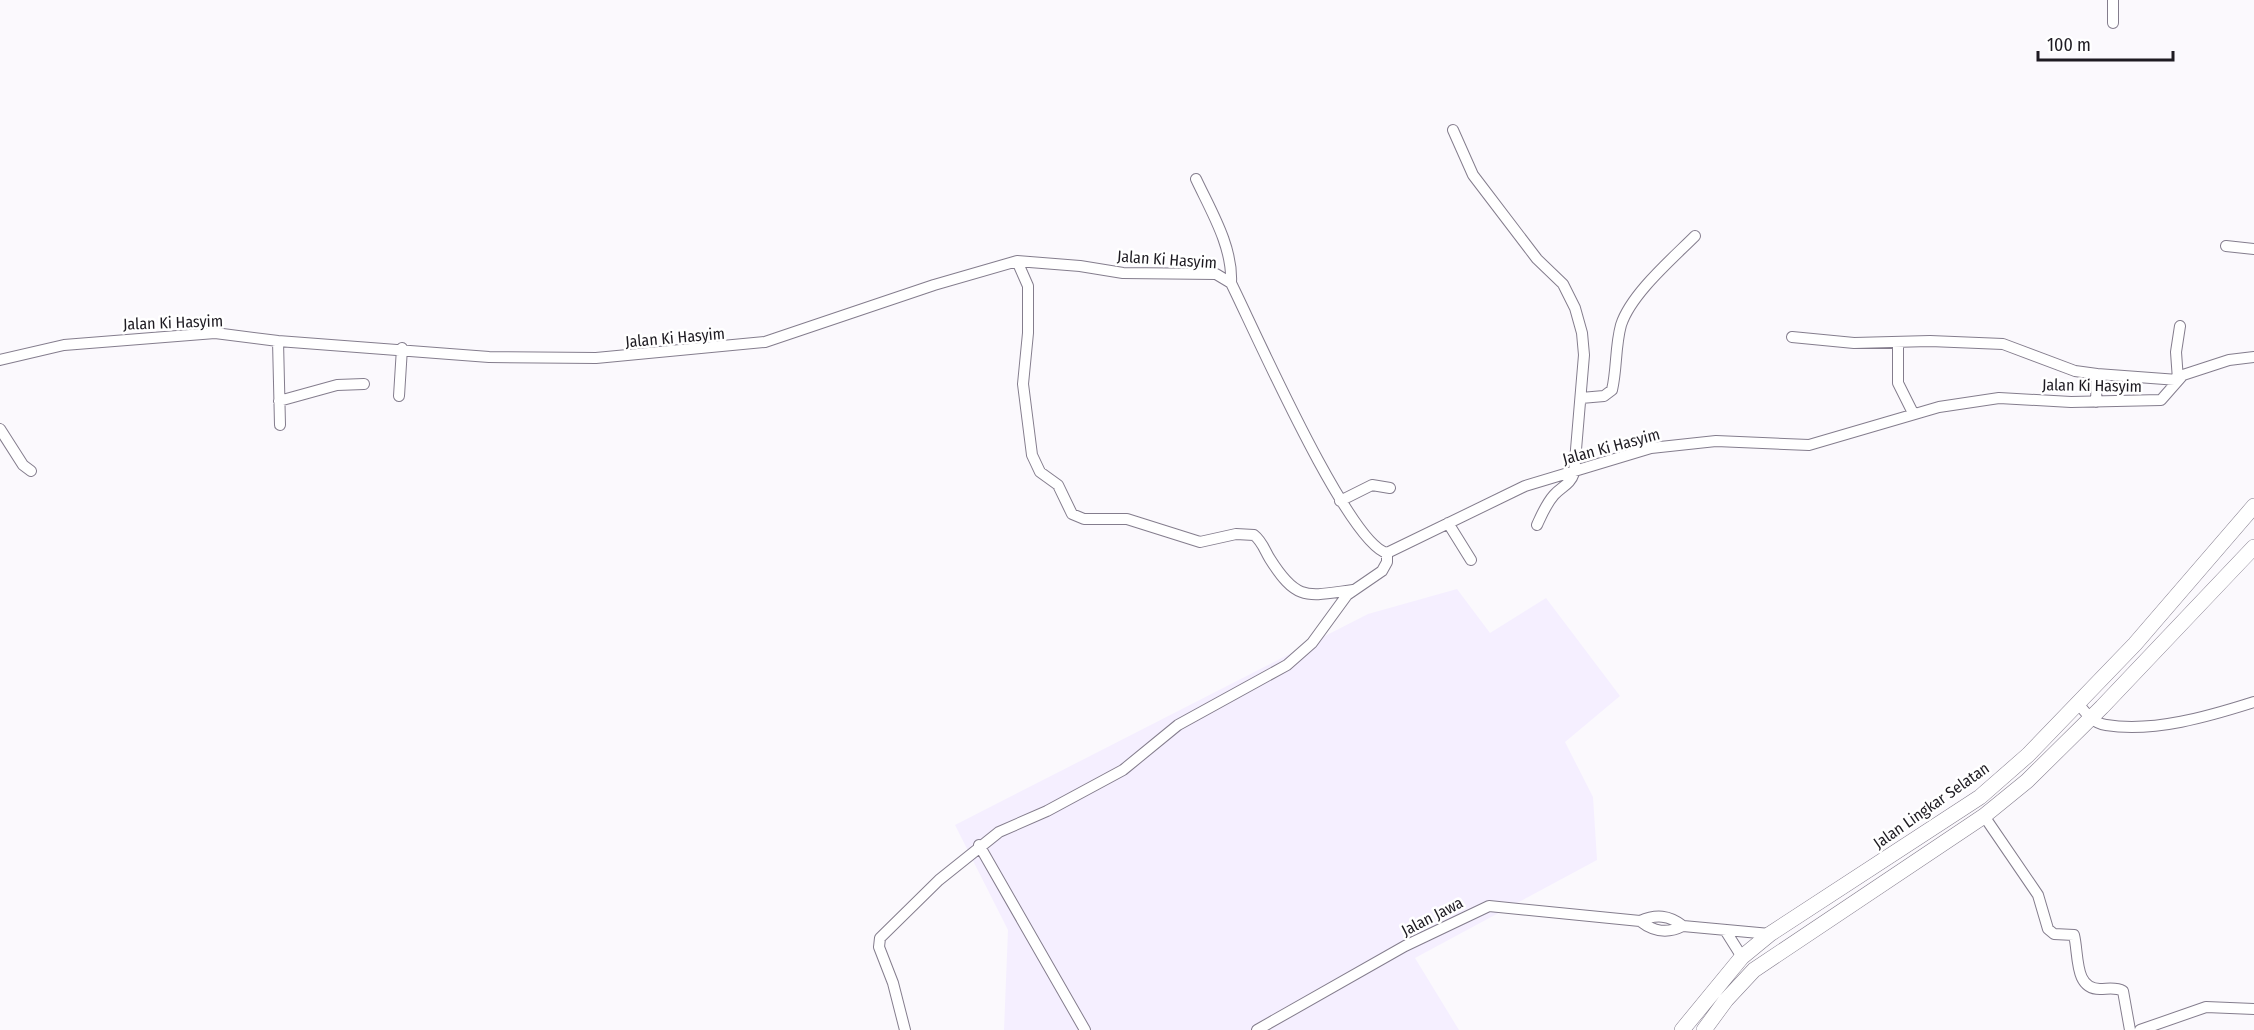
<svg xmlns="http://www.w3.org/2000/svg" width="2254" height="1030" viewBox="0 0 2254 1030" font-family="'Fira Sans Condensed',sans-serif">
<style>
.built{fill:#f5efff}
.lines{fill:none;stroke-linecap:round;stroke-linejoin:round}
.minor-casing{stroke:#847d8d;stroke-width:12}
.highway-casing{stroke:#847d8d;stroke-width:16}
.minor{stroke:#fff;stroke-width:10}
.highway{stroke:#fff;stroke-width:15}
.labels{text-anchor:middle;stroke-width:5;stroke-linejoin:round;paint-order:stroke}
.street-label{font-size:16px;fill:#1e1b22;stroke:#fff}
</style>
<rect width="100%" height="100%" fill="#fbf9fd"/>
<path class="built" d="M1457 589 1490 633 1546 598 1620 696 1565 742 1593 797 1597 860 1415 958 1459 1030H1004L1008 930 955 825 1368 614Z"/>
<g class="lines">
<g class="minor-casing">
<path id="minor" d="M2113 0V23
M1453 130 1473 175 1537 259 1563 284 1575 308 1582 333 1584 355 1574 473C1570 485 1562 486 1554 495 1546 504 1542 514 1537 525
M1196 179C1211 211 1233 247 1231 283
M2226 246 2254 249
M1017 261 1028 286V333L1023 384 1032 455 1040 472 1058 485 1072 514 1084 519H1127L1200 542 1236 534 1254 535C1262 541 1265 551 1270 559 1297 602 1307 596 1353 590
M1792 337 1854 343 1930 341 2003 344 2075 371 2097 374 2096 402
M278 341 280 425
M1898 342V383L1913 413
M0 360 64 345 215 333 278 341 489 357 596 358 765 342 934 285 1017 261 1080 266 1123 273 1216 274 1231 283C1253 327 1348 544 1387 553L1525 486 1651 448 1716 441 1809 445 1939 407 1999 398 2071 402 2161 400 2183 375 2229 360 2254 357
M2097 374 2178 380 2176 352 2180 326
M399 396 402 348
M1581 398 1604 396 1612 390C1617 369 1615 347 1621 325 1631 294 1672 259 1695 236
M279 401 337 385 364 384
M0 429 23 465 31 471
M1340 501 1372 485 1390 488
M1448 523 1471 560
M2077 702C2085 712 2092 723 2106 725 2153 733 2210 716 2254 702
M1984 816 2038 895 2048 929 2054 934 2074 935C2079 955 2074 989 2100 989 2108 989 2116 987 2123 991L2130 1030
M979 845 1085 1030
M1640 921C1654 932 1667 934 1683 926L1770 934
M1725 930 1742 957
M905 1030 893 983 879 947 880 938 939 880 999 832 1047 811 1123 770 1178 725 1287 665 1312 643 1347 595 1382 571 1387 562V553
M1257 1030 1405 946 1489 906 1640 921C1656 914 1669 915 1683 926
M2140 1030 2206 1007 2254 1009"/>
</g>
<g class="highway-casing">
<path id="highway" d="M1682 1030 1742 957 1770 934 1980 797 2028 755 2135 644 2254 506
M1704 1030 1726 1000 1754 970 1984 816 2027 781 2102 707 2254 547"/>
</g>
<use href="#minor" class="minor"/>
<use href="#highway" class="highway"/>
</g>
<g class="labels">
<g class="street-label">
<text transform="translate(1167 259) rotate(4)" y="6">Jalan Ki Hasyim</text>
<text transform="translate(173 322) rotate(-2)" y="6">Jalan Ki Hasyim</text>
<text transform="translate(675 337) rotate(-5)" y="6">Jalan Ki Hasyim</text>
<text transform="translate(2092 385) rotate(1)" y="6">Jalan Ki Hasyim</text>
<text transform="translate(1611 446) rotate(-15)" y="6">Jalan Ki Hasyim</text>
<text transform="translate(1931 805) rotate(-35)" y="6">Jalan Lingkar Selatan</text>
<text transform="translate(1432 916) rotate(-27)" y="6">Jalan Jawa</text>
</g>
</g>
<path d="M2038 51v9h135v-9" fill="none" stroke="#1e1b22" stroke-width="3"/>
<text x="2047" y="51" font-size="18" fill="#1e1b22" stroke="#ffffff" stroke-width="4.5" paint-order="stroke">100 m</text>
</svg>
